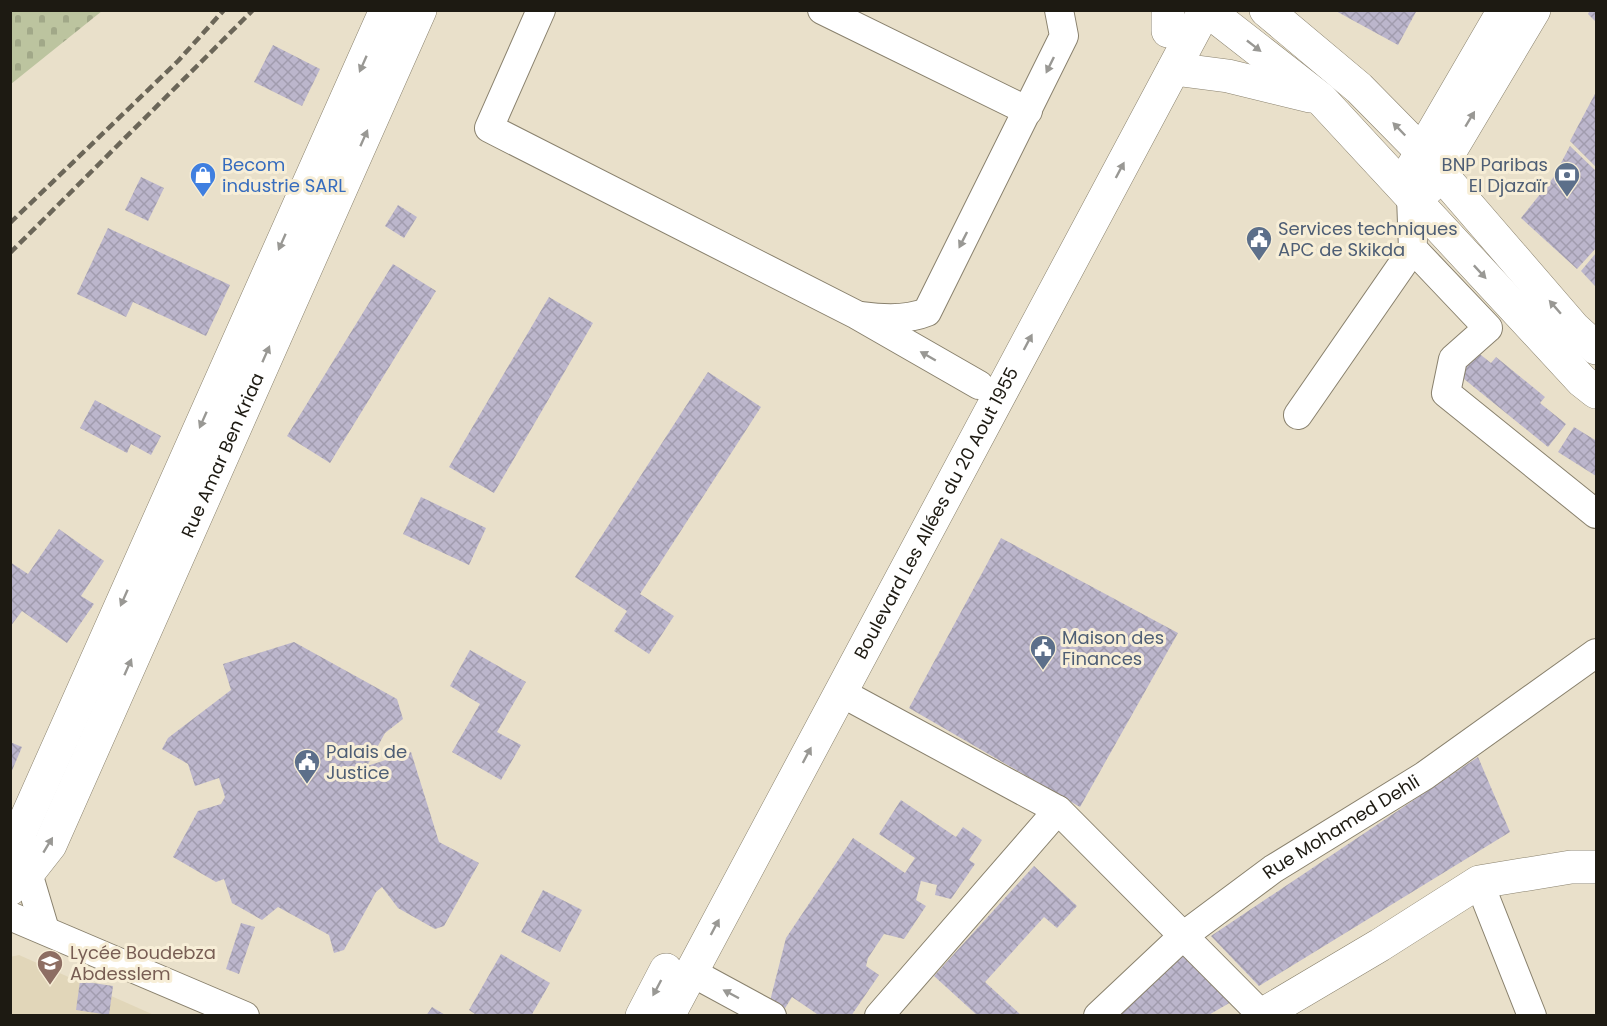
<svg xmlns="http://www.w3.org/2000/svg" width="1607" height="1026" viewBox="0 0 1607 1026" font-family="Poppins,sans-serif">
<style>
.built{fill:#e1d6b9}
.cemetery{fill:url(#cemetery-stones)}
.building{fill:url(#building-cross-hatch)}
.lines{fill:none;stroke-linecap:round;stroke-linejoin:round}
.minor-casing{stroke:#89816d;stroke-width:30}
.major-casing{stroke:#89816d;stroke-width:34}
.minor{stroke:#fff;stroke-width:28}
.major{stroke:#fff;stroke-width:33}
.rail{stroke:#6b6658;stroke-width:4.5;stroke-dasharray:9 4.5;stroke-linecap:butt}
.oneway{fill:#999894}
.labels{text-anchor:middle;stroke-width:6;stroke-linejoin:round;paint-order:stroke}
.shop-label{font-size:18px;fill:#366cbe;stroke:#f7eed7;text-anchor:start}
.service-label{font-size:18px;fill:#4e5e75;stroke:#f7eed7;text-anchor:start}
.street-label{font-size:18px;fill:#1d1a12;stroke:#f7eed7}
.education-label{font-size:18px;fill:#785e54;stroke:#f7eed7;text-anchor:start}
</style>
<defs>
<pattern id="cemetery-stones" width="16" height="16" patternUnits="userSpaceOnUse" patternTransform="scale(1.5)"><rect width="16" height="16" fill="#bcc49f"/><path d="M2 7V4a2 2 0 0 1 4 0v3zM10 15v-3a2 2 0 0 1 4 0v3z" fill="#a1a888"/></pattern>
<pattern id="building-cross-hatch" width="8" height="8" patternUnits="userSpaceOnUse" patternTransform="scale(1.5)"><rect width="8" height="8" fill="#bcb6cc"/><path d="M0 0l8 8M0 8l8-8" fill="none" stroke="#a19cae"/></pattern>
</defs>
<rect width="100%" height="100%" fill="#e9e0ca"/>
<path class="built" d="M19 955 154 1015H11L10 957Z"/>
<path class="cemetery" d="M11 10H102V11L11 84Z"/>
<path class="building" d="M1334 10H1417L1398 45Z
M1590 10H1596V22L1588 14Z
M273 45 320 69 302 106 254 82Z
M1596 92V167L1570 141Z
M1570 146 1596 171V248L1577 269 1521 218 1553 178Z
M141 177 164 188 148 221 125 210Z
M398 205 417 217 404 238 385 226Z
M108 228 230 285 206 336 133 302 126 317 77 294Z
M1596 253V287L1581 271Z
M393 264 436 291 330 463 287 436Z
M549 297 593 323 494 493 449 467Z
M1472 348 1491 363 1496 357 1545 397 1540 403 1566 424 1548 447 1453 370Z
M708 372 761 407 640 594 674 616 649 654 614 631 627 611 575 577Z
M95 400 161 436 151 455 131 444 127 453 80 428Z
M1574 427 1595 440 1596 438V476L1558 452Z
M421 497 486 528 469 565 403 534Z
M59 529 104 561 81 596 94 604 67 643 22 611 10 627V562L28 574Z
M1001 538 1178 633 1080 807 909 708Z
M294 642 397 699 403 719 385 733 367 766 411 752 439 842 479 863 444 926 435 929 398 908 382 887 376 892 344 950 334 953 329 935 278 907 262 920 232 903 224 879 216 882 173 857 198 811 221 804 225 797 219 778 195 786 188 764 162 749 168 738 231 690 223 664Z
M470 650 526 682 497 732 521 745 501 780 452 752 480 704 450 686Z
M10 742 22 747 11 773H10Z
M1478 757 1510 832 1259 986 1211 936Z
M901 800 956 837 963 827 982 840 969 860 975 864 951 899 935 895 937 885 921 881 916 900 926 906 904 939 884 934 868 958 866 966 879 975 851 1016 817 1014 792 997 782 1013 768 1009 786 938 853 838 905 873 915 858 879 834Z
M1034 866 1077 906 1057 928 1044 917 985 982 1022 1016H978L934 976Z
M543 890 582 910 560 952 521 932Z
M241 923 255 927 239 974 226 969Z
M1179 947 1231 1002 1207 1016H1108Z
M501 954 550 983 531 1016H478L469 1010Z
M80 981 113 986 109 1015 76 1010Z
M432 1007 447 1016H426Z"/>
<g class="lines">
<g class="minor-casing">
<g id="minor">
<path d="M541 10 489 128 857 315 979 385"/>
<path d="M822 10 1028 111"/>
<path d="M1411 197 1413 249 1488 328 1453 359 1446 393 1596 514"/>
<path d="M862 316C883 319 908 320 927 312L1064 36 1059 10"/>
<path d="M1298 415 1413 249"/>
<path d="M840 692 1058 810 1261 1014"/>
<path d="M28 873 45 930"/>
<path d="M1479 882 1532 1016"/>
<path d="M10 916 245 1016"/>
<path d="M691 972 772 1016"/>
<path d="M879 1016 1058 810"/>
<path id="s1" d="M1098 1016 1183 936 1273 869 1424 776 1596 653"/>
</g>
</g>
<g class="major-casing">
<g id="major">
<path d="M1207 10 1321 99 1582 381 1596 392"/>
<path d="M1266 10 1359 88 1422 152 1574 328 1596 348"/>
<path d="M1168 31V10"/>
<path d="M1174 69 1228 76 1310 96"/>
<path d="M1411 170 1504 10"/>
<path d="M1428 188 1534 10"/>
<path d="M10 855 386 10"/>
<path id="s2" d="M10 889 28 873 50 845 420 10"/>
<path d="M642 1016 666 970"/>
<path id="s3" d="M668 1016 1205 10"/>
<path d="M1260 1016 1380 945 1479 882 1571 867H1596"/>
</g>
</g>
<use href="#minor" class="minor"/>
<use href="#major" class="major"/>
<path class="rail" d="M10 223 178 61 224 10
M10 253 253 10"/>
</g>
<defs><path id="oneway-solid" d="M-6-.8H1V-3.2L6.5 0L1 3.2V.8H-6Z" transform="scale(1.5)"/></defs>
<g class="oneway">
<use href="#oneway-solid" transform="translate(1254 46) rotate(38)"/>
<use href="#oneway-solid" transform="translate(363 64) rotate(114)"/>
<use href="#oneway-solid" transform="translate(1050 65) rotate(116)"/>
<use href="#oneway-solid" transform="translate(1470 119) rotate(-59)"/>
<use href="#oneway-solid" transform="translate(1399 129) rotate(-134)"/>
<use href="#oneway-solid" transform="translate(364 138) rotate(-66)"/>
<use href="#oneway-solid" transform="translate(1120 170) rotate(-62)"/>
<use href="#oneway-solid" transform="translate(963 240) rotate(117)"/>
<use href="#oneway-solid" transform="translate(282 242) rotate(114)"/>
<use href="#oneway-solid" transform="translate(1480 272) rotate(47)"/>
<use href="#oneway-solid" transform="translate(1555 307) rotate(-131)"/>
<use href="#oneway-solid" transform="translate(1028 342) rotate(-62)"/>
<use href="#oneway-solid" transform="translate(266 354) rotate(-66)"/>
<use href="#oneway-solid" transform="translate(928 356) rotate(-150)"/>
<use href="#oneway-solid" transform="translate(203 420) rotate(114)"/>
<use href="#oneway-solid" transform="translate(124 598) rotate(114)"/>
<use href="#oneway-solid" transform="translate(128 667) rotate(-66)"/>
<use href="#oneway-solid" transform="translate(807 755) rotate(-62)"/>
<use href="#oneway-solid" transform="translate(48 845) rotate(-59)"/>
<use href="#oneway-solid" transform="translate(715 927) rotate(-62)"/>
<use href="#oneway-solid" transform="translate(657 988) rotate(118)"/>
<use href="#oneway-solid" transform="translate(731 994) rotate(-152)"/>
</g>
<defs>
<g id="shop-pin" transform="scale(1.35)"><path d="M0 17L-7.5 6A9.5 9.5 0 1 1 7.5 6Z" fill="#3f7fe0" stroke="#f7eed7"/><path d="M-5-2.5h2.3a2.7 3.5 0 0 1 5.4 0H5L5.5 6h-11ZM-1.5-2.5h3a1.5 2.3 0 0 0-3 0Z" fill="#fff"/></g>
<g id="bank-pin" transform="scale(1.35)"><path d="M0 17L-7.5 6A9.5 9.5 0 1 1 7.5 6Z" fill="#5c6f8a" stroke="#f7eed7"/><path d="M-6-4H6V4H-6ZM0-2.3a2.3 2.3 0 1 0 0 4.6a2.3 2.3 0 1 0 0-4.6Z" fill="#fff"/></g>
<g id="civic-pin" transform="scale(1.35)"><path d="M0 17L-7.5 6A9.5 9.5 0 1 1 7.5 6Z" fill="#5c6f8a" stroke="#f7eed7"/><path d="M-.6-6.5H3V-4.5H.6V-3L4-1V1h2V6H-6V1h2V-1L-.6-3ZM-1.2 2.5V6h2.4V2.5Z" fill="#fff"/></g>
<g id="school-pin" transform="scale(1.35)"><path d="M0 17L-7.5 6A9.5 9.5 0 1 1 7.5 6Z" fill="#8d6e63" stroke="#f7eed7"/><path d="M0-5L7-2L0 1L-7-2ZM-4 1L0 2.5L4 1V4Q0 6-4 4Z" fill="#fff"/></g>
</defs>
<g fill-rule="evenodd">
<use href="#shop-pin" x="203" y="175"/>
<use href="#bank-pin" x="1567" y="175"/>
<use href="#civic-pin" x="1259" y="239"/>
<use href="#civic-pin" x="1043" y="648"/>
<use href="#civic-pin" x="307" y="762"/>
<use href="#school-pin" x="50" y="963"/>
</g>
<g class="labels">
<g class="shop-label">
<text x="222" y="171">Becom<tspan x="222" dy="21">industrie SARL</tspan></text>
</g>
<g class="service-label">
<text x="1548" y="171" text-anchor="end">BNP Paribas<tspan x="1548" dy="21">El Djazaïr</tspan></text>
<text x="1278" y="235">Services techniques<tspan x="1278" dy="21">APC de Skikda</tspan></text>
<text x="1062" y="644">Maison des<tspan x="1062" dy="21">Finances</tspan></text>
<text x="326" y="758">Palais de<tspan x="326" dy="21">Justice</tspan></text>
</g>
<g class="street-label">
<text dy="6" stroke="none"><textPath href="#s2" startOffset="486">Rue Amar Ben Kriaa</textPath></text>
<text dy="6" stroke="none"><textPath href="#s3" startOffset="570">Boulevard Les Allées du 20 Aout 1955</textPath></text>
<text dy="6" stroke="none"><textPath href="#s1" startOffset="309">Rue Mohamed Dehli</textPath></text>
</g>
<g class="education-label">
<text x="70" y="959">Lycée Boudebza<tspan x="70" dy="21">Abdesslem</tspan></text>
</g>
</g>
<rect width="1607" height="1026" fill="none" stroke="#1d1a12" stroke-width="24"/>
</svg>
